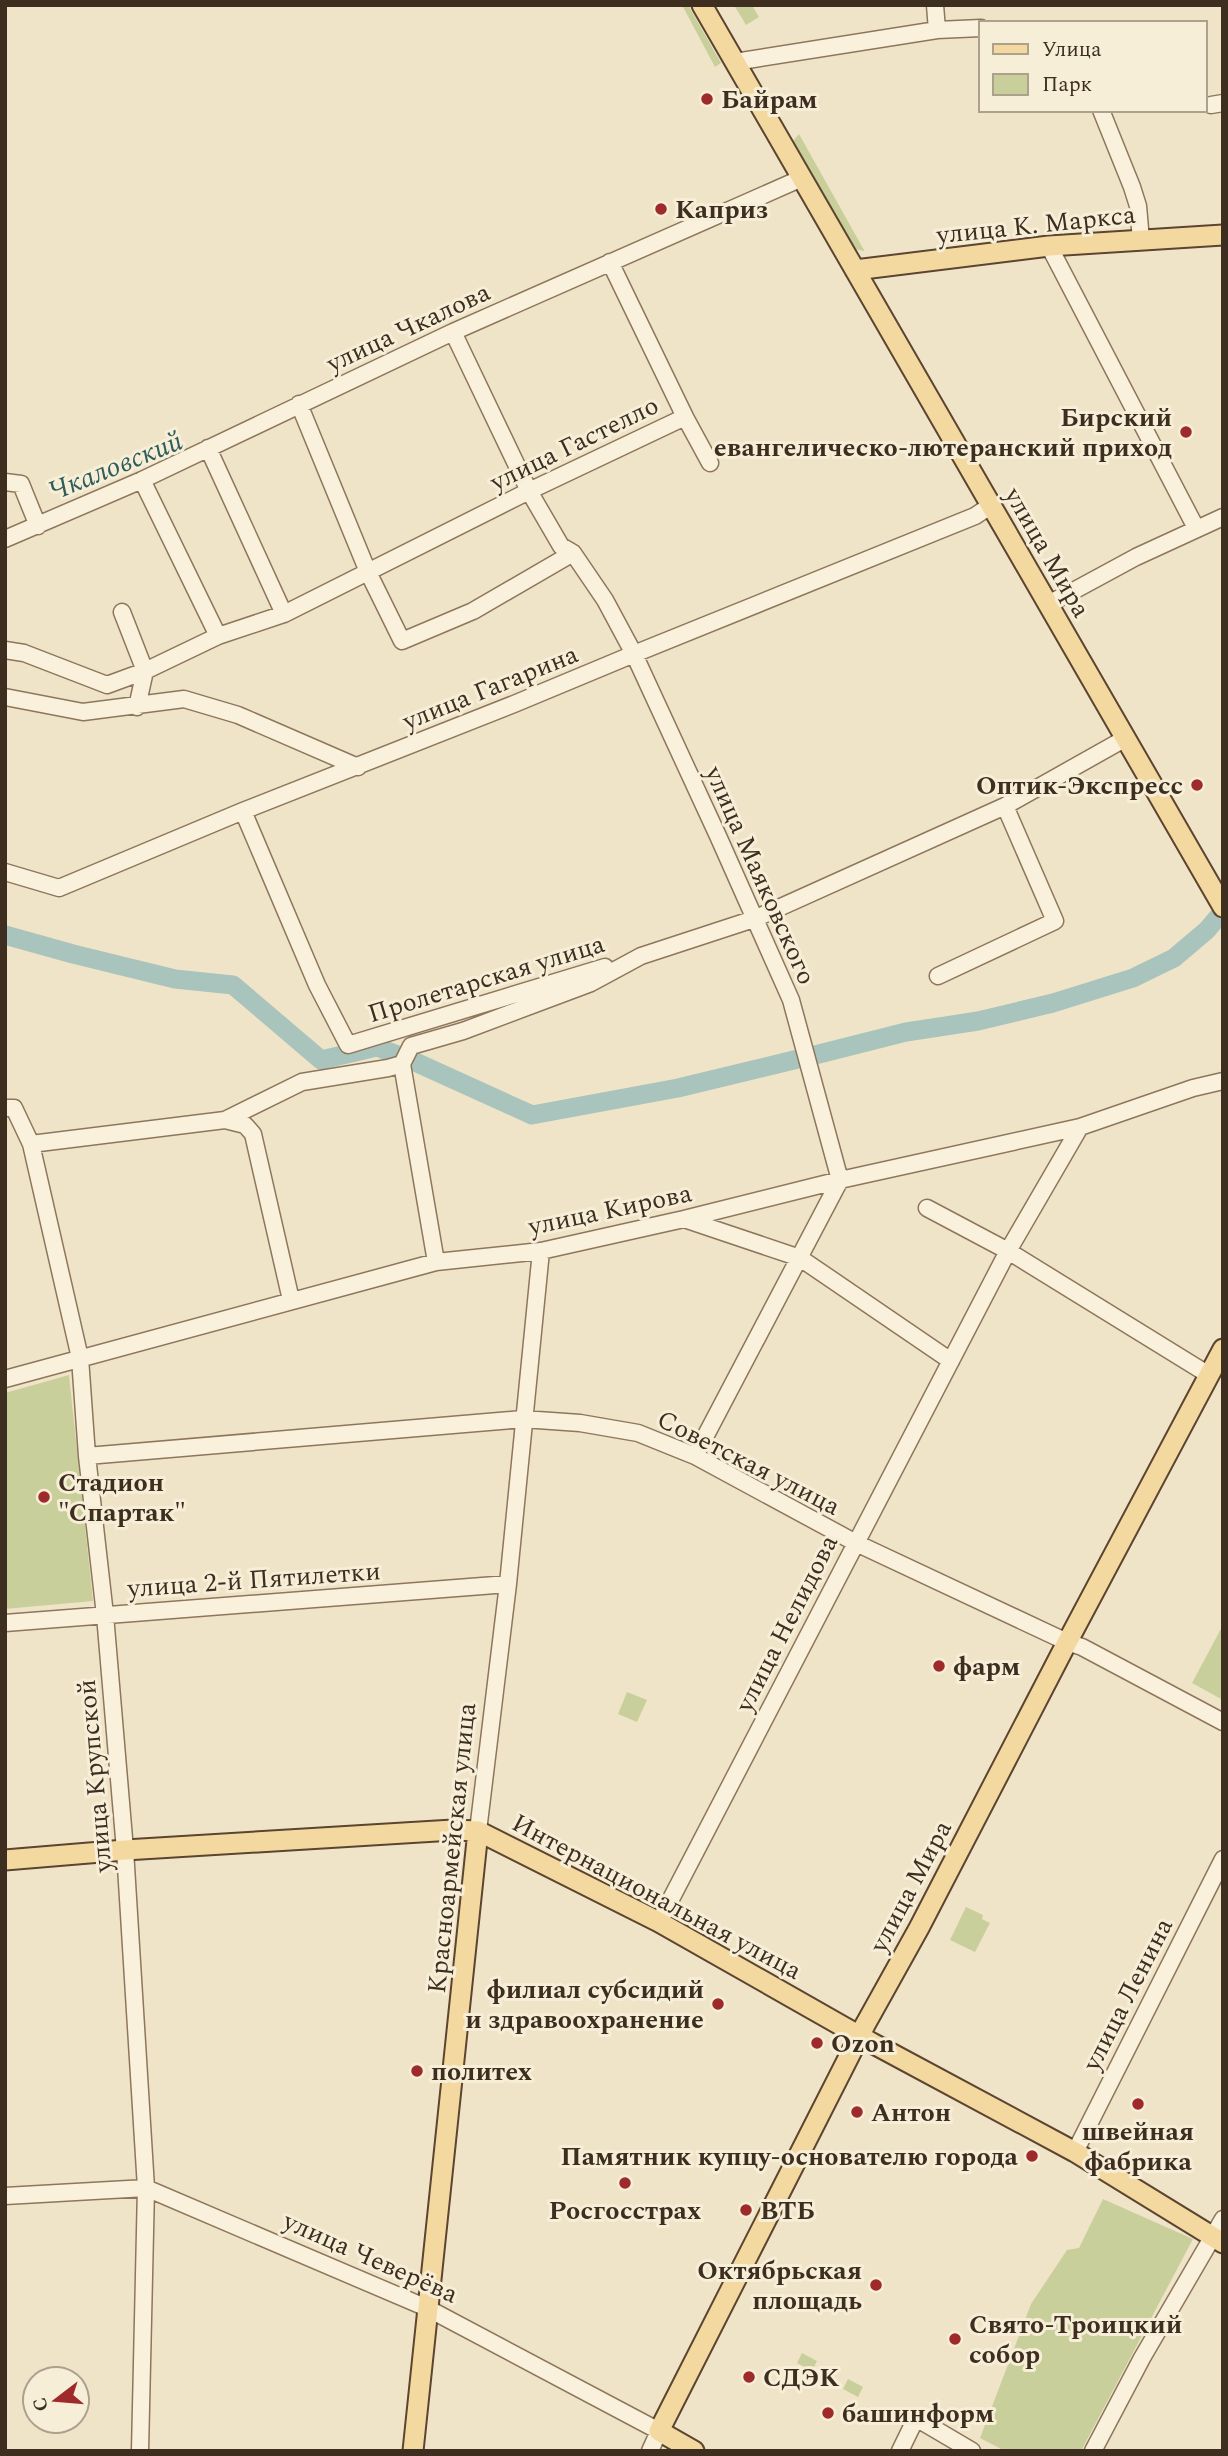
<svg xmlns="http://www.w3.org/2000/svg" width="1228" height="2456" viewBox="0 0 1228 2456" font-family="Spectral,serif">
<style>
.green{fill:#c9cf9b}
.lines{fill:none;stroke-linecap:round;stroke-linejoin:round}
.river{stroke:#a9c4bc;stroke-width:19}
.minor-casing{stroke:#8d765c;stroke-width:19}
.major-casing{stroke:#5b4430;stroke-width:23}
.minor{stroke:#faf1dc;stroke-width:16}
.major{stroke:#f3d9a0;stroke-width:19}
.poi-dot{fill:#9e2a2b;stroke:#f7eed8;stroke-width:2.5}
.labels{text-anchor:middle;stroke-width:6;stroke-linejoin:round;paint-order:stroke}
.poi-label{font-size:26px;font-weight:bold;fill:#3d2e20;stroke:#f7eed8;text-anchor:start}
.street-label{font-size:26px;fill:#3d2e20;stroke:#f7eed8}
.water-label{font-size:28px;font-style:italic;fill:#2f5d5a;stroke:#f7eed8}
</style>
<rect width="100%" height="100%" fill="#f0e4c8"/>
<path class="green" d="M682 5H688L721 63 715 67Z
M734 5H752L759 17 746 25Z
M799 134 864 250V251L855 249 793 141Z
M69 1375 93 1601 5 1609V1393Z
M1223 1625V1700L1192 1683Z
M627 1692 647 1700 637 1722 618 1714Z
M966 1907 983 1915 982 1919 990 1923 975 1952 950 1940Z
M1103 2199 1193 2239 1081 2451H1005L980 2438 1031 2304 1067 2250 1079 2248Z
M802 2353 817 2361 812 2371 797 2363Z
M848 2379 863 2387 858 2397 843 2389Z"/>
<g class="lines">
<path class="river" d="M5 935 73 954 175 979 233 985 321 1060 377 1047 413 1061 532 1115 678 1088 798 1059
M815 1055 906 1032 978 1021 1053 1003 1133 978 1174 958 1207 930 1223 911"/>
<g class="minor-casing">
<path id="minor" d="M935 5 937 30 981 28
M735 62 937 30
M1211 105 1223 103
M1101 110 1132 187 1138 206 1141 240
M1049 246 1196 528
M453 332 529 491 561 546 573 553 605 600 634 654 718 836 791 1000 840 1180 695 1456
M299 404 368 572 402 641 473 611 573 553
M685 417 710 463
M208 448 284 614
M142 480 218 636
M5 482 21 484 38 526
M5 539 142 480 453 332 802 178
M1047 604 1064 596 1136 557 1223 517
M5 650 24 653 107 685 145 671 122 612
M5 697 83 712 184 699 238 715 358 767
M137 707 145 671 218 636 284 614 529 491 685 417 610 262
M243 811 317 985 348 1045 605 967
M5 872 59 888 243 811 514 704 634 654 975 516 990 506
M938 976 1055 921 1005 806
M402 1064 436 1262
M5 1108H14L31 1144 80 1358 87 1456 105 1615 125 1850 146 2188 140 2451
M225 1120 245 1125 253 1134 291 1300
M31 1144 225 1120 302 1082 388 1068 402 1064 411 1046 463 1031 591 983 641 956 754 919 1005 806 1126 738
M927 1208 1008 1251 1209 1375
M684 1219 800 1258 951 1361
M5 1379 436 1262 541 1251 684 1219 840 1180 1080 1127 1193 1088 1223 1081
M87 1456 523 1419 580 1423 638 1433 695 1456 856 1543 1067 1642 1082 1647 1223 1722
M5 1623 508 1584
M478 1831 508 1584 541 1251
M659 1922 1008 1251 1080 1127
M1075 2152 1223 1859
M5 2196 146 2188 427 2308 659 2431 650 2451
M900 2451 916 2418 972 2451
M1093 2451 1142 2358 1223 2219"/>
</g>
<g class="major-casing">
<path id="major" d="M702 5 1223 907
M855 270 1049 246 1223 235
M5 1860 125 1850 453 1830 478 1831 659 1922 872 2043 1075 2152 1223 2243
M413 2451 478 1831
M694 2451 659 2431 865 2025 919 1928 1062 1652 1223 1349"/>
</g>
<use href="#minor" class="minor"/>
<use href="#major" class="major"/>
</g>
<g class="poi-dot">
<circle cx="707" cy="99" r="7"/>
<circle cx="661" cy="209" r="7"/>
<circle cx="1186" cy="432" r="7"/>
<circle cx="1197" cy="785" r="7"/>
<circle cx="44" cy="1497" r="7"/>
<circle cx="939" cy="1666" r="7"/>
<circle cx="718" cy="2004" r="7"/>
<circle cx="817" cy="2043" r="7"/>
<circle cx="417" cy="2071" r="7"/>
<circle cx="1138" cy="2104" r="7"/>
<circle cx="857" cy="2112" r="7"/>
<circle cx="1032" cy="2156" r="7"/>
<circle cx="625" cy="2183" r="7"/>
<circle cx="746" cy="2210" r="7"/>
<circle cx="876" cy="2285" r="7"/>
<circle cx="955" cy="2339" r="7"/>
<circle cx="749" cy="2377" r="7"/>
<circle cx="828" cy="2413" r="7"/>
</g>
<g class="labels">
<g class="poi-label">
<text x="721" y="108">Байрам</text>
<text x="675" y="218">Каприз</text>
<text x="1172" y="426" text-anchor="end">Бирский<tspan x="1172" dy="30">евангелическо-лютеранский приход</tspan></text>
<text x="1183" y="794" text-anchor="end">Оптик-Экспресс</text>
<text x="58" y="1491">Стадион<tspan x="58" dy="30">"Спартак"</tspan></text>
<text x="953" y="1675">фарм</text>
<text x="704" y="1998" text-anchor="end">филиал субсидий<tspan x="704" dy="30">и здравоохранение</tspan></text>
<text x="831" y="2052">Ozon</text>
<text x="431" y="2080">политех</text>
<text x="871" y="2121">Антон</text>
<text x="1138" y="2140" text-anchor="middle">швейная<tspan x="1138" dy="30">фабрика</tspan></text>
<text x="1018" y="2165" text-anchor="end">Памятник купцу-основателю города</text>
<text x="625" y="2219" text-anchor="middle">Росгосстрах</text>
<text x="760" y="2219">ВТБ</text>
<text x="862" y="2279" text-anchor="end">Октябрьская<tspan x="862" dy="30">площадь</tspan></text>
<text x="969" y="2333">Свято-Троицкий<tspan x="969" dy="30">собор</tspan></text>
<text x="763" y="2386">СДЭК</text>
<text x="842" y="2422">башинформ</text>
</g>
<g class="street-label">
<text transform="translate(1036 224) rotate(-6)" y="9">улица К. Маркса</text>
<text transform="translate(408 327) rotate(-25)" y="9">улица Чкалова</text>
<text transform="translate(574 443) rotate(-26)" y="9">улица Гастелло</text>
<text transform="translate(1048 552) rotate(60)" y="9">улица Мира</text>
<text transform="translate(490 687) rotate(-22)" y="9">улица Гагарина</text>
<text transform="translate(761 875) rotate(66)" y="9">улица Маяковского</text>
<text transform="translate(486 978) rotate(-17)" y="9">Пролетарская улица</text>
<text transform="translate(610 1209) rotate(-12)" y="9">улица Кирова</text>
<text transform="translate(749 1462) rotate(27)" y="9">Советская улица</text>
<text transform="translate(254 1579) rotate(-4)" y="9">улица 2-й Пятилетки</text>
<text transform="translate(786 1623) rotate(-63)" y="9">улица Нелидова</text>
<text transform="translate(94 1776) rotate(-95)" y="9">улица Крупской</text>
<text transform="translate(451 1848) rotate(-84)" y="9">Красноармейская улица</text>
<text transform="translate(910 1886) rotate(-62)" y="9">улица Мира</text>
<text transform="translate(657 1896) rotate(28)" y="9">Интернациональная улица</text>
<text transform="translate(1127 1994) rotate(-63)" y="9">улица Ленина</text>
<text transform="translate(371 2257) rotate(24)" y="9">улица Чеверёва</text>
</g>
<g class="water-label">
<text transform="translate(115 465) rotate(-22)" y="10">Чкаловский</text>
</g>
</g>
<rect width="1228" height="2456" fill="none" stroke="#3d2e20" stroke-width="14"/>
<rect x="979" y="21" width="228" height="91" fill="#f7eed8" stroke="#ada18e" stroke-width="2"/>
<rect x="993" y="44" width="35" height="10" fill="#f3d9a0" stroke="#ada18e" stroke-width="2"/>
<text x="1042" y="56" font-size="21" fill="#3d2e20">Улица</text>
<rect x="993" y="74" width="35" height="21" fill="#c9cf9b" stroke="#ada18e" stroke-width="2"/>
<text x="1042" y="91" font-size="21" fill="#3d2e20">Парк</text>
<g transform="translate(56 2400) rotate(254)"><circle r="33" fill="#f7eed8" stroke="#ada18e" stroke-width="2"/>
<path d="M0-5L12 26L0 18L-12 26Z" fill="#9e2a2b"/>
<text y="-10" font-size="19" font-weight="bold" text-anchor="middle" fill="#3d2e20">С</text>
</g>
</svg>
